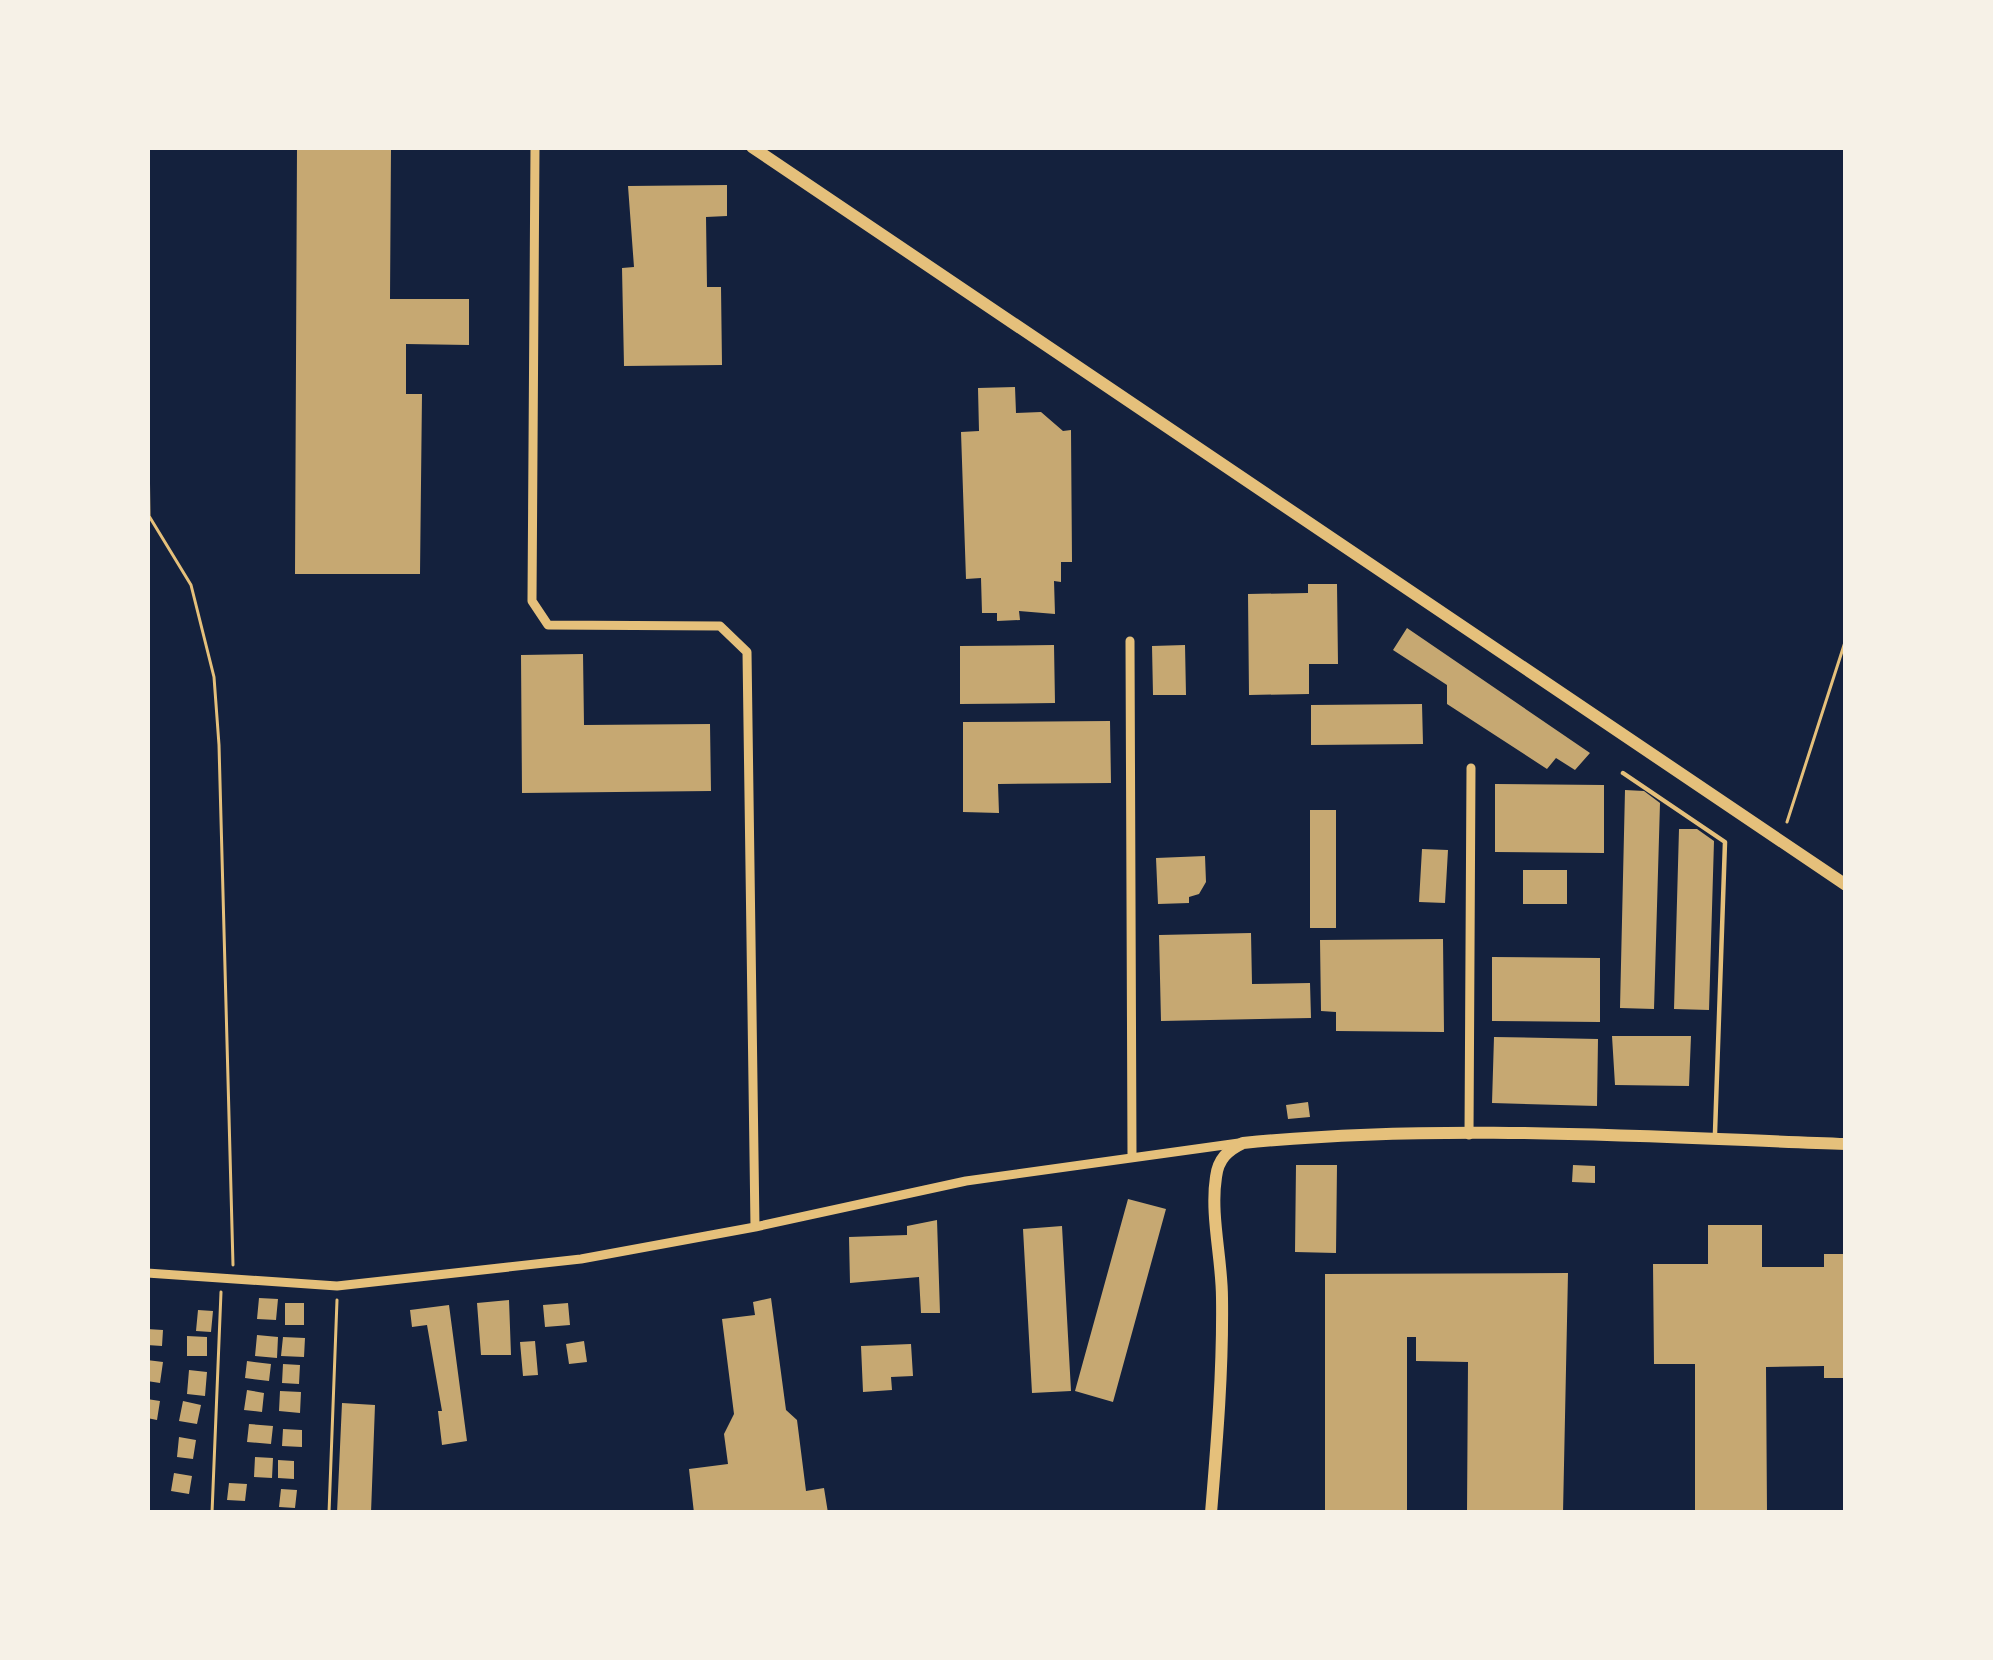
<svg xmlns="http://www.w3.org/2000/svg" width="1993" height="1660" viewBox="0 0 1993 1660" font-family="'Nunito Sans',sans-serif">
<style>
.building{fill:#c6a872}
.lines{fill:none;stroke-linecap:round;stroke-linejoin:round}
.path{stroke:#e5c07b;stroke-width:3}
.service{stroke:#e5c07b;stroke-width:4.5}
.minor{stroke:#e5c07b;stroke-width:9}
.tertiary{stroke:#e5c07b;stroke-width:12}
</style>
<rect width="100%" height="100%" fill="#14213d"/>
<path class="building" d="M297 147H391L390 299H469V345L406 344V394H422L420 574H295Z
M727 185V216L706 217 707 287H721L722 365 624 366 622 268 634 267 628 186Z
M1015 387 1016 413 1041 412 1063 431 1071 430 1072 562H1061V582L1054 581 1055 614 1019 611 1020 620 997 621V613H982L981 578 966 579 961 432 979 431 978 388Z
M1308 584H1337L1338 664H1309V694L1249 695 1248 594 1308 593Z
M1407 628 1590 753 1575 770 1556 758 1547 769 1447 704V685L1393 650Z
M1054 645 1055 703 960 704V646Z
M1185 645 1186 695H1153L1152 646Z
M583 654 584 725 710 724 711 791 522 793 521 655Z
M1422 704 1423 744 1311 745V705Z
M1110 721 1111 783 998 784 999 813 963 812V722Z
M1495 784 1604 785V853L1495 852Z
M1625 790 1644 791 1660 803 1654 1009 1620 1008Z
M1310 810H1336V928H1310Z
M1679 829H1697L1714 841 1709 1010 1674 1009Z
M1422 849 1448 850 1445 903 1419 902Z
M1205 856 1206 882 1199 894 1189 897V903L1158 904 1156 858Z
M1523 870H1567V904H1523Z
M1251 933 1252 984 1310 983 1311 1018 1161 1021 1159 935Z
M1443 939 1444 1032 1336 1031V1012L1321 1011 1320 940Z
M1492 957 1600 958V1022L1492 1021Z
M1612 1036H1691L1689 1086 1615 1085Z
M1494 1037 1598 1039 1597 1106 1492 1103Z
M1308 1102 1310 1117 1288 1119 1286 1105Z
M1296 1165H1337L1336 1253 1295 1252Z
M1573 1165 1595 1166V1183L1572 1182Z
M1128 1199 1166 1209 1113 1402 1075 1391Z
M937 1220 940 1313H921L919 1277 850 1283 849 1237 907 1235V1226Z
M1708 1225H1762V1267H1824V1254H1846V1378H1824V1366L1766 1367 1767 1513H1695V1364H1654L1653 1264H1708Z
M1062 1226 1071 1391 1032 1393 1023 1229Z
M1568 1273 1563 1513H1467L1468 1362 1416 1361V1337H1407V1513H1325V1274Z
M259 1298 278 1299 276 1320 257 1319Z
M771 1298 786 1410 797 1420 806 1491 824 1488 828 1513H694L689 1469 728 1464 724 1434 734 1414 722 1319 755 1315 753 1302Z
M509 1300 511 1355H481L477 1303Z
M285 1303H304V1325H285Z
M568 1303 570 1325 545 1327 543 1305Z
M449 1305 467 1441 442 1445 438 1411H442L427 1325 412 1327 410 1310Z
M198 1310 213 1311 211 1332 196 1331Z
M147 1329 163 1330 162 1346 147 1345Z
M257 1335 278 1337 277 1358 255 1356Z
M187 1336 207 1337V1356H187Z
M283 1337 305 1338 304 1357 281 1356Z
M535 1341 538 1375 523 1376 520 1342Z
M584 1341 587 1362 569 1364 566 1344Z
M911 1344 913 1376 891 1377 892 1390 863 1392 861 1346Z
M147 1360 163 1362 160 1383 147 1381Z
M247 1361 271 1364 269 1381 245 1378Z
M283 1364 300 1365 299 1384 282 1383Z
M189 1370 207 1372 205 1396 187 1394Z
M247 1390 264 1393 262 1412 244 1410Z
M280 1391 301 1392 300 1413 279 1411Z
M147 1399 160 1401 157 1420 147 1418Z
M183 1401 201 1405 197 1424 179 1421Z
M342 1403 375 1405 371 1513H337Z
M249 1424 273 1426 271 1444 247 1442Z
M283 1429 302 1430V1447L282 1446Z
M179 1437 196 1440 193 1459 177 1457Z
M255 1457 273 1458 272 1478 254 1477Z
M278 1460 294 1461V1479L278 1478Z
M174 1473 192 1476 189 1494 171 1491Z
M229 1483 247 1484 245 1501 227 1500Z
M281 1489 297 1490 295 1508 279 1507Z"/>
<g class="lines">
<path class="path" d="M147 383 149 516 191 585 214 677 219 745 233 1265
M1787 822 1846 639
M212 1513 221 1292
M329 1513 337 1300"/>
<path class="service" d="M1623 773 1725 842 1715 1133"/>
<path class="minor" d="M535 147 532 601 548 625 720 626 747 652 755 1227
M1130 641 1132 1157
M1469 1135 1471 768
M147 1273 337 1286 581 1259 755 1227 966 1181 1239 1143"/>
<path class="tertiary" d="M752 147 1846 885
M1211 1513C1217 1441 1223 1370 1222 1298 1222 1259 1210 1215 1216 1177 1218 1159 1228 1150 1243 1143 1441 1123 1647 1137 1846 1144"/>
</g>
<rect width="1993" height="1660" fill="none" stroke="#f6f1e7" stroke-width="300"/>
</svg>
